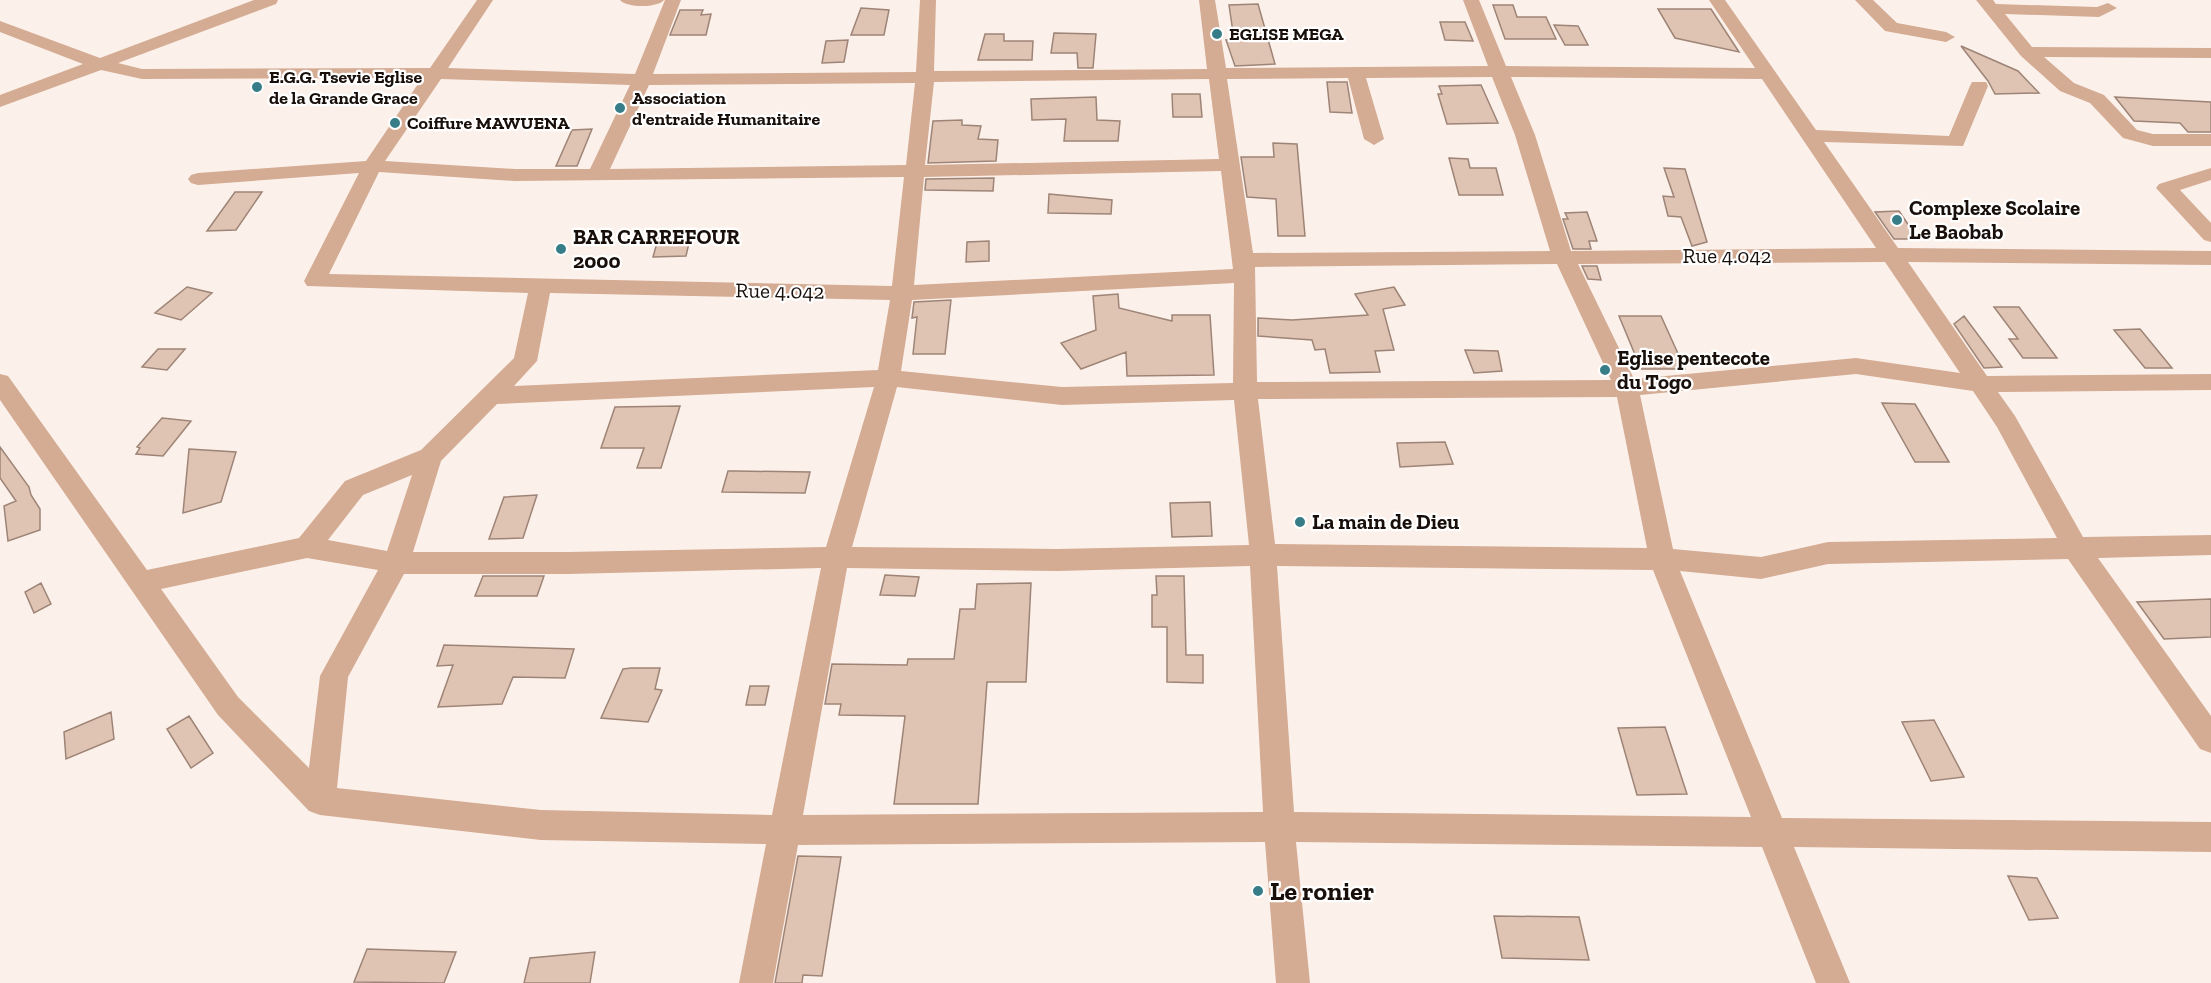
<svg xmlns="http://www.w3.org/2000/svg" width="2211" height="983" viewBox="0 0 2211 983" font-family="'Zilla Slab',serif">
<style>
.building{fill:#dfc4b4;stroke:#9e8476;stroke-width:1.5}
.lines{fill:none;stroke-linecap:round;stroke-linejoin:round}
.minor{fill:#d4ab93;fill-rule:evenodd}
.poi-dot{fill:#367d87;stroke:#fff;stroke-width:2}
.labels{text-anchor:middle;stroke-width:4.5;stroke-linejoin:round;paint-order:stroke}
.far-poi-label{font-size:18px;font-weight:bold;fill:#180f0a;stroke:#fff;text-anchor:start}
.poi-label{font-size:21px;font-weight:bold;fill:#180f0a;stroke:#fff;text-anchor:start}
.street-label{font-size:21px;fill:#180f0a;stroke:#fff}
.near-poi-label{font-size:26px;font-weight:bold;fill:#180f0a;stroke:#fff;text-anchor:start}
</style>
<rect width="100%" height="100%" fill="#fcf1ea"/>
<path class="building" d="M1258 4 1275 64 1235 66 1226 40 1234 39 1229 5Z
M1493 5H1513L1517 17H1546L1556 39H1505Z
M861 8 889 10 884 35H851Z
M1658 9H1711L1739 52 1675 38Z
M680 10H703L701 15 711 14 706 35H670Z
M1440 22H1465L1473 41 1445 40Z
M1554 25 1578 26 1588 45H1565Z
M1054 33 1096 34 1093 68H1078L1077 53H1051Z
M985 34H1004V41H1033L1032 60H978Z
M848 40 844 62 822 63 826 41Z
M1961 46 2018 71 2039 93 1995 94 1988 81Z
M1327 82H1347L1352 113 1330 112Z
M1481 85 1498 123 1447 124 1438 94H1442L1439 86Z
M1172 94H1200L1202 117H1173Z
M1096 97 1097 120 1120 121 1118 141H1064L1066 119 1032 120 1031 99Z
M2115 97 2211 102V132H2188L2180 123 2134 121Z
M962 120V125L981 126 978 139 998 140 996 161 928 163 933 121Z
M592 129 577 166H556L572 130Z
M1273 143 1297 144 1305 236H1278L1276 199 1247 197 1241 157H1274Z
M1449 158 1468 159 1470 168H1496L1503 195H1459Z
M1664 168 1685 169 1707 242 1692 246 1681 217 1668 216 1663 196 1674 197Z
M994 178 993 191 925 190 926 179Z
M235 192H262L236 230 207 231Z
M1049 194 1112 200 1111 214 1048 213Z
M1899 211 1918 239H1894L1875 212Z
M1587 212 1597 241H1589L1591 249H1573L1563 219H1568L1565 213Z
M692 230 686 256 653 257 660 232Z
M989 241V261L966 262 967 242Z
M1582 266H1597L1601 280 1588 279Z
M187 287 212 293 181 320 155 313Z
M1394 287 1405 305 1383 309 1394 350 1375 351 1380 372 1330 373 1325 349 1315 350 1312 340 1258 336V318L1292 320 1368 315 1355 294Z
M1118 294 1119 308 1172 321V315H1210L1214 375 1127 376 1126 352 1081 369 1061 343 1096 330 1093 296Z
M951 300 945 354H913L917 317 912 318 914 302Z
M1994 307H2019L2057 358H2023L2009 339H2018Z
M1619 316H1661L1685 369H1641Z
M1964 316 2002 367 1984 368 1954 324Z
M2140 329 2172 368H2145L2114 330Z
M158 349H185L167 370 142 367Z
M1465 350 1498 351 1502 371 1474 373Z
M1882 403 1915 404 1949 462H1915Z
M680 406 661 468H637L644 448H601L615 407Z
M162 418 191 421 163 456 136 454 140 448 137 447Z
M1445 442 1453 464 1400 467 1397 443Z
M0 447 29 487 31 495 40 509V530L8 541 4 506 16 501 0 478Z
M189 449 236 452 221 502 183 513Z
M728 471H736L810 472 805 493 722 492Z
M537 495 523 538 489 539 504 497Z
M1210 502 1212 536 1172 537 1170 503Z
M885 575 919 577 915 596 880 595Z
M483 576H544L537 596H475Z
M1156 576H1184L1186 655H1203V683L1167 682V627H1152V595H1157Z
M41 583 51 604 34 613 25 592Z
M1031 583 1026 682H987L978 804H894L905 716 839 715 841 704H825L832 664 907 665 908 659H954L960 609H975L977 584Z
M2211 599V637L2164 639 2137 602Z
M444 645 574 649 565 678 513 677 502 704 438 707 453 665 437 666Z
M631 668H660L655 689 662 690 648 722 601 718 623 669Z
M750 686H769L765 705H746Z
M111 712 114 739 66 759 64 732Z
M189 716 213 753 191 768 167 729Z
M1934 720 1964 777 1931 781 1902 722Z
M1665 727 1687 794 1637 795 1618 728Z
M798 856 841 857 822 976 803 975 802 983H775Z
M2008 876 2037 878 2058 918 2029 920Z
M1494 916 1579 917 1589 960 1502 958Z
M367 949 456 952 444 983 354 982Z
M595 952 590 983H524L530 958Z"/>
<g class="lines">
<path class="minor" d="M254 0H278L276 4 118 63 142 69 430 68 477 0H493L448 68 635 74 665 0H681L653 74 916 72 920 0H936L934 71 1207 69 1199 0H1215L1226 68 1488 66 1463 0H1479L1506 66 1755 68 1709 0H1725L1816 130 1949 136 1970 86 1972 82H1986L1988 86 1963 146 1824 142 1898 248 2211 251V265L1908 262 1987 376 2211 374V390L1998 392 2015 416 2083 537 2211 535V555L2098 558 2211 716V753L2200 749 2068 559 1828 564 1761 579 1680 571 1782 818 2211 822V852L1794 847 1850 983H1816L1762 847 1296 842 1310 983H1276L1265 842 798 845 773 983H739L766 844 541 840 320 815 309 811 218 715 0 400V374L8 376 147 570 299 538 345 481 421 450 514 358 528 293 307 286 304 281 359 173 198 185 191 183 188 179 191 175 198 173 366 161 422 78 142 79 101 70 0 107V95L83 64 0 32V21L100 58ZM1492 77 1515 135 1550 251 1253 253 1227 79 1348 78 1364 139 1374 145 1384 139 1366 78ZM1511 77 1762 79 1876 248 1571 251 1535 135ZM441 79 630 85 590 169H515L385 161ZM1209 79 1219 159 925 165 934 82ZM915 83 906 165 610 169 649 85ZM1221 171 1233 269 914 285 924 177ZM379 172 515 181 904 177 892 286 329 274ZM1885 262 1960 373 1856 358 1634 379 1578 264ZM1557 264 1611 380 1257 382 1255 267ZM1234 283 1233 383 1062 387 901 371 912 300ZM550 293 890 300 878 370 514 386 537 361ZM1856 374 1973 391 1997 427 2057 538 1828 542 1761 557 1673 549 1640 395ZM874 387 826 547 568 552H413L441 461 497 404ZM897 387 1062 405 1234 400 1249 545 1057 549 852 547ZM1617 397 1647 548 1275 544 1258 399ZM412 475 387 551 328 540 363 495ZM307 558 378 570 320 676 309 768 238 697 161 589ZM1250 566 1263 812 803 815 847 568 1057 571ZM1277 566 1653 570 1751 817 1294 812ZM821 568 772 815 541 810 337 788 348 677 404 574H568Z
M620 0H664C657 8 627 8 620 0Z
M1855 0H1873L1897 23 1946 32 1955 37 1946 42 1885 31Z
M1976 0H1993L1996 4 2097 7 2108 3 2117 8 2099 17 2005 14 2032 47 2211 48V58L2044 57 2074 83 2104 95 2137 130 2153 134H2211V146H2153L2123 138 2090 103 2060 91 2021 56Z
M2211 168V180L2180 190 2211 223V242L2204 240 2156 188 2159 184Z"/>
</g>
<g class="poi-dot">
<circle cx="1217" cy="34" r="6"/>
<circle cx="257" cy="87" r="6"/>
<circle cx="620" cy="108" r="6"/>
<circle cx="395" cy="123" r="6"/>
<circle cx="1897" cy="220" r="6"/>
<circle cx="561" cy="249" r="6"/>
<circle cx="1605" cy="370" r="6"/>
<circle cx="1300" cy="522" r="6"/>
<circle cx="1258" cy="891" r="6"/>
</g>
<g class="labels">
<g class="far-poi-label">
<text x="1229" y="40">EGLISE MEGA</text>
<text x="269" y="83">E.G.G. Tsevie Eglise<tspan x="269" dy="21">de la Grande Grace</tspan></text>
<text x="632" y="104">Association<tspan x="632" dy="21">d'entraide Humanitaire</tspan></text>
<text x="407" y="129">Coiffure MAWUENA</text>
</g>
<g class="poi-label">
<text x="1909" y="215">Complexe Scolaire<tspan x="1909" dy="24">Le Baobab</tspan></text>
<text x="573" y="244">BAR CARREFOUR<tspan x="573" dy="24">2000</tspan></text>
<text x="1617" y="365">Eglise pentecote<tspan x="1617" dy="24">du Togo</tspan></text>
<text x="1312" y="529">La main de Dieu</text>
</g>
<g class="street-label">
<text x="1727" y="263">Rue 4.042</text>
<text transform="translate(780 291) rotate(1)" y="7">Rue 4.042</text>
</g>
<g class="near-poi-label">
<text x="1270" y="900">Le ronier</text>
</g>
</g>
</svg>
